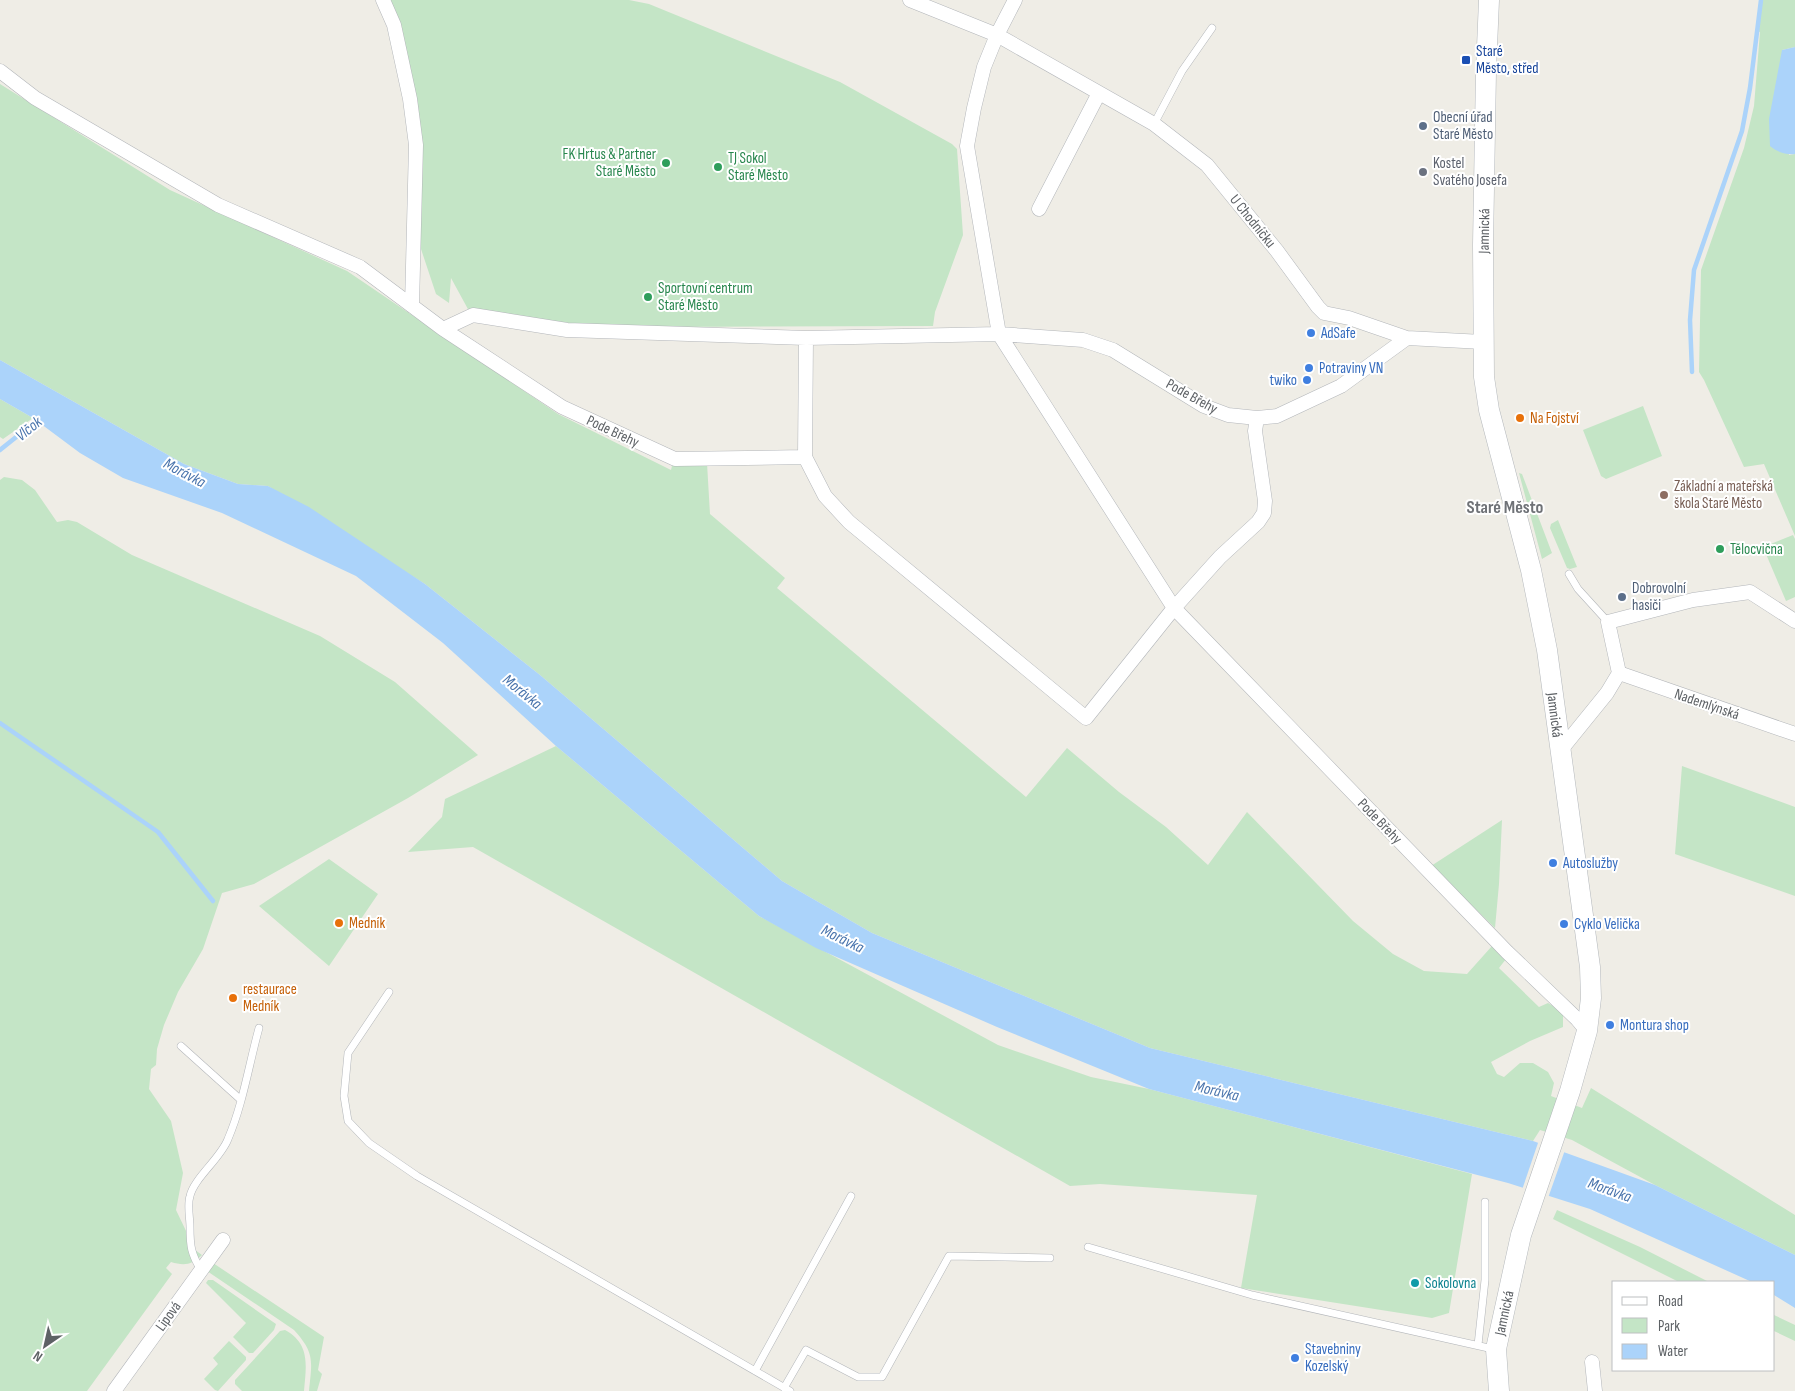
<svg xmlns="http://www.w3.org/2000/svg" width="1795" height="1391" viewBox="0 0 1795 1391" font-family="'Sofia Sans Condensed',sans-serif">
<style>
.green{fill:#c4e5c6}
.water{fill:#abd3fa}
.pier{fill:#efede6}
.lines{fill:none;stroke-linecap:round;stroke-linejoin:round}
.stream{stroke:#abd3fa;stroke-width:4.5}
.service-casing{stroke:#b3b6ba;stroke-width:8}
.minor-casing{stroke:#b3b6ba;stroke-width:15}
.secondary-casing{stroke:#b4b8bc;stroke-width:21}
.service{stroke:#fff;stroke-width:7}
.minor{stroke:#fff;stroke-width:14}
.secondary{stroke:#fff;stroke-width:20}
.transit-dot{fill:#1a4fb4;stroke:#fff;stroke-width:2}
.service-dot{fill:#5c6f8a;stroke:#fff;stroke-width:2}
.leisure-dot{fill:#2e9e5b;stroke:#fff;stroke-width:2}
.worship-dot{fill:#6b7280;stroke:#fff;stroke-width:2}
.shop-dot{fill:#3f7fe0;stroke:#fff;stroke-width:2}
.food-dot{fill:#e8710a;stroke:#fff;stroke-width:2}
.education-dot{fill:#8d6e63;stroke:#fff;stroke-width:2}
.culture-dot{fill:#0f9aa8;stroke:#fff;stroke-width:2}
.labels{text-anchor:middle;stroke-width:4;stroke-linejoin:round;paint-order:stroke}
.transit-label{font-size:15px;fill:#164399;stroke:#fff;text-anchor:start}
.service-label{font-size:15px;fill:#4e5e75;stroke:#fff;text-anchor:start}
.leisure-label{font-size:15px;fill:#27864d;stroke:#fff;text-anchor:start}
.worship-label{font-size:15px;fill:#5b616d;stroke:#fff;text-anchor:start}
.street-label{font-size:15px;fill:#5d6165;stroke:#fff}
.shop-label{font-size:15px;fill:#366cbe;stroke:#fff;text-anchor:start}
.food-label{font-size:15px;fill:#c56008;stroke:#fff;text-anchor:start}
.education-label{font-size:15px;fill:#785e54;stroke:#fff;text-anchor:start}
.culture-label{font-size:15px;fill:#0d838f;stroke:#fff;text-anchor:start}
.water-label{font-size:16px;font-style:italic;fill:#4873ac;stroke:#fff}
.quarter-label{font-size:18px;font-weight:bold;fill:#6f7277;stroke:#fff}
</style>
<rect width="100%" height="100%" fill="#efede6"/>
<path class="green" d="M385 0H629L649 4 840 82 952 144 957 149 963 235 935 312 933 326 645 327 585 325 469 311 451 278 449 303 436 294 419 243 421 150Z
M1761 0H1795V47L1782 50 1789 155 1795 154V536L1764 464 1744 467 1704 380 1699 372 1701 270 1744 148 1754 106 1760 32 1757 31Z
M0 84 170 190 347 271 558 414 671 470 673 462 707 463 710 514 785 578 777 588 1026 797 1067 748 1119 792 1166 827 1208 865 1247 812 1353 921 1393 954 1424 971 1467 974 1492 946 1506 959 1499 968 1539 1007 1548 1003 1563 1012V1027L1530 1041 1491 1062 1497 1074 1504 1077 1520 1063H1533L1548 1072 1554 1083 1551 1096 1582 1108 1591 1088 1795 1215V1255L1655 1185 1572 1140 1540 1130 1533 1141 1150 1048 872 933 782 881 540 675 425 584 268 486 238 484 184 464 0 360Z
M0 399 33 418 3 439 0 437Z
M1643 406 1662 456 1606 479 1601 476 1583 430Z
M1519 473 1522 474 1552 553 1542 559Z
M4 477 22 480 35 490 57 522 68 520 77 522 132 555 320 636 395 682 478 755 408 798 254 884 222 893 203 949 178 992 164 1025 157 1049 156 1065 151 1069 149 1089 171 1121 183 1173 176 1210 187 1233 188 1245 202 1255C192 1265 184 1266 171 1262L166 1268 172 1274 87 1391H0V480Z
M1558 520 1577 567 1570 569 1567 568 1550 528 1551 524Z
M1793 535 1795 539V597L1786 601 1763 547Z
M556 746 759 916 998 1045 1091 1077 1149 1089 1472 1174 1449 1313 1432 1318 1241 1288 1257 1195 1100 1184 1070 1186 473 847 408 852 442 817 445 799Z
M1682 766 1795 807V896L1675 854Z
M1502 820 1499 884 1495 928 1431 866Z
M329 859 378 894 329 966 259 906Z
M1557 1210 1640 1247 1709 1282H1679L1553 1219Z
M213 1263 324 1337 318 1370 322 1374 317 1391H309C312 1361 315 1353 294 1330L207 1271Z
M208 1280H213L276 1324 274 1330 253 1353H249L233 1337 246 1323 206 1283Z
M1774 1315 1795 1325V1341L1774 1331Z
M285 1330C311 1344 306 1367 304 1391H242L235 1384V1380L280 1331Z
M229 1341 246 1357V1360L218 1391 215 1390 204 1379 218 1364 213 1358Z"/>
<path class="water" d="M1795 47V154C1786 155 1777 152 1770 146L1769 119 1782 50Z
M0 360 184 464 238 484 268 486 309 507 425 584 540 675 782 881 872 933 1150 1048 1533 1141 1655 1185 1795 1255V1308L1774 1295V1282H1752L1590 1209 1508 1183 1149 1089 997 1027 816 948 759 916 556 746 443 643 356 576 222 513 123 478 80 453 33 418 0 399Z"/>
<path class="pier" d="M1539 1140 1565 1150 1548 1198 1522 1190Z"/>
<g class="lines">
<path class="stream" d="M1692 372 1690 320 1694 270 1742 131 1750 88 1761 0
M0 450 40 418
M0 723 158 832 213 901"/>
<g class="service-casing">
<path id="service" d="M1154 124 1182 71 1212 28
M1569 574 1578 589 1608 622
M389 992 348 1053 344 1096 348 1121 369 1143 417 1176 790 1391
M181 1046 241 1100
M1088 1247 1252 1295 1493 1349
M201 1270C191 1254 190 1246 190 1227 190 1218 187 1205 190 1196 194 1178 221 1158 228 1139 243 1104 249 1064 259 1028
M1478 1345 1485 1280V1202
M755 1371 851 1196
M784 1388 806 1350 858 1377H882L949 1256 1050 1258"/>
</g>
<g class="minor-casing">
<path id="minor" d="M383 0 394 25 410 99 416 145 412 306
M910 0 997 35 1154 124 1207 165 1277 251 1318 307 1324 313 1349 318 1407 338
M1015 0 997 35 984 67 974 108 967 146 999 334 1174 608 1507 952 1577 1019 1587 1031
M0 71 35 98 218 205 360 267 443 329 473 315 567 330 806 338 999 334 1083 340 1113 350 1204 406 1228 415 1257 418 1277 416 1341 386 1407 338 1483 342
M1039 209 1099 93
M443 329 562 407 675 459 805 457
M806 338 805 457 825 496 849 522 1086 718 1174 608 1220 557 1258 522 1264 513 1265 501 1255 431 1257 418
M1619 673 1795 734
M1560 751 1607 693 1619 673 1608 622 1693 600 1750 592 1795 621
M1592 1362 1595 1391
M114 1391 223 1240"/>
</g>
<g class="secondary-casing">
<path id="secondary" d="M1489 0 1486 71 1483 245 1484 377 1489 410 1531 570 1547 650 1590 967 1591 998 1587 1031 1570 1091 1521 1235 1496 1349 1499 1391"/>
</g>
<use href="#service" class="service"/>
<use href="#minor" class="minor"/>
<use href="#secondary" class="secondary"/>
</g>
<rect class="transit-dot" x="1461" y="55" width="10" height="10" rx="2.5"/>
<g class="service-dot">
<circle cx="1423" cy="126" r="5"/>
<circle cx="1622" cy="597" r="5"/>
</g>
<g class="leisure-dot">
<circle cx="666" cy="163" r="5"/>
<circle cx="718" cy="167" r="5"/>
<circle cx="648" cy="297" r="5"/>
<circle cx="1720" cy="549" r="5"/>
</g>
<circle class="worship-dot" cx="1423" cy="172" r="5"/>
<g class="shop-dot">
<circle cx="1311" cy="333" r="5"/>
<circle cx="1309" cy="368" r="5"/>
<circle cx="1307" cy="380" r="5"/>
<circle cx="1553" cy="863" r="5"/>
<circle cx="1564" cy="924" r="5"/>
<circle cx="1610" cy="1025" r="5"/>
<circle cx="1295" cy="1358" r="5"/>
</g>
<g class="food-dot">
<circle cx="1520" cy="418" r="5"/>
<circle cx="339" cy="923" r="5"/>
<circle cx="233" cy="998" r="5"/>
</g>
<circle class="education-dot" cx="1664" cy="495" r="5"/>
<circle class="culture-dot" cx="1415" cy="1283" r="5"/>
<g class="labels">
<g class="transit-label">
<text x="1476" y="56">Staré<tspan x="1476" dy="17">Město, střed</tspan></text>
</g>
<g class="service-label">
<text x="1433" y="122">Obecní úřad<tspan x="1433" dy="17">Staré Město</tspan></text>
<text x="1632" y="593">Dobrovolní<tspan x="1632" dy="17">hasiči</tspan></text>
</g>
<g class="leisure-label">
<text x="656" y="159" text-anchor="end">FK Hrtus &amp; Partner<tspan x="656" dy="17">Staré Město</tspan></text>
<text x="728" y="163">TJ Sokol<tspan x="728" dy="17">Staré Město</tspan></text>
<text x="658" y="293">Sportovní centrum<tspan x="658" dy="17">Staré Město</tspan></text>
<text x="1730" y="554">Tělocvična</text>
</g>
<g class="worship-label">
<text x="1433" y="168">Kostel<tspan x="1433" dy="17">Svatého Josefa</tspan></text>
</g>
<g class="street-label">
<text transform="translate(1253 221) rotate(51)" y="5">U Chodníčku</text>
<text transform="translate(1484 231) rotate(-89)" y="5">Jamnická</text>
<text transform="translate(1192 396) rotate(29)" y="5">Pode Břehy</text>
<text transform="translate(613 431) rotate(25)" y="5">Pode Břehy</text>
<text transform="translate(1707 704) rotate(19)" y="5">Nademlýnská</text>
<text transform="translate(1555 715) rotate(83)" y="5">Jamnická</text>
<text transform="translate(1380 821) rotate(46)" y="5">Pode Břehy</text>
<text transform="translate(1504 1313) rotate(-78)" y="5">Jamnická</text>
<text transform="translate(168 1316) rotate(-54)" y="5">Lipová</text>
</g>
<g class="shop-label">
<text x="1321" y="338">AdSafe</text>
<text x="1319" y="373">Potraviny VN</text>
<text x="1297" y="385" text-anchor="end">twiko</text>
<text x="1563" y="868">Autoslužby</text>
<text x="1574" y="929">Cyklo Velička</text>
<text x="1620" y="1030">Montura shop</text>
<text x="1305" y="1354">Stavebniny<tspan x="1305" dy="17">Kozelský</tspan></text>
</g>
<g class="food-label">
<text x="1530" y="423">Na Fojství</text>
<text x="349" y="928">Medník</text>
<text x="243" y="994">restaurace<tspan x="243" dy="17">Medník</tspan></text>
</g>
<g class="education-label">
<text x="1674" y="491">Základní a mateřská<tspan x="1674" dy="17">škola Staré Město</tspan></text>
</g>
<g class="culture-label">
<text x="1425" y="1288">Sokolovna</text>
</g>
<g class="water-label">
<text transform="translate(28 428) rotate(-39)" y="6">Vlčok</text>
<text transform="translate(185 472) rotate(28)" y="6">Morávka</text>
<text transform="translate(523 691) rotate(39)" y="6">Morávka</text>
<text transform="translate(843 938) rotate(26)" y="6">Morávka</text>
<text transform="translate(1217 1090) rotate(13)" y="6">Morávka</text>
<text transform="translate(1610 1189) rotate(20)" y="6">Morávka</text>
</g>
<g class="quarter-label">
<text x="1505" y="513">Staré Město</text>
</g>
</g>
<rect x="1612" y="1281" width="162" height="90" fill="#ffffff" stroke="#bec0c1"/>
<rect x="1622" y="1297" width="25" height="8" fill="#ffffff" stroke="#bec0c1"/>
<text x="1658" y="1306" font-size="15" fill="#5d6165">Road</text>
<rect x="1622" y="1318" width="25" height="15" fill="#c4e5c6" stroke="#bec0c1"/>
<text x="1658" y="1331" font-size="15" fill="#5d6165">Park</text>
<rect x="1622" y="1344" width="25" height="15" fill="#abd3fa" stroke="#bec0c1"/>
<text x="1658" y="1356" font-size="15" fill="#5d6165">Water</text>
<g transform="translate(45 1346) rotate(214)" stroke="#ffffff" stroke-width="4" paint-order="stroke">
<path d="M0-4L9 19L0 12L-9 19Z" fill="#5d6165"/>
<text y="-8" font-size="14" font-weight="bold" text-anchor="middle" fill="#5d6165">N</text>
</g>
</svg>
